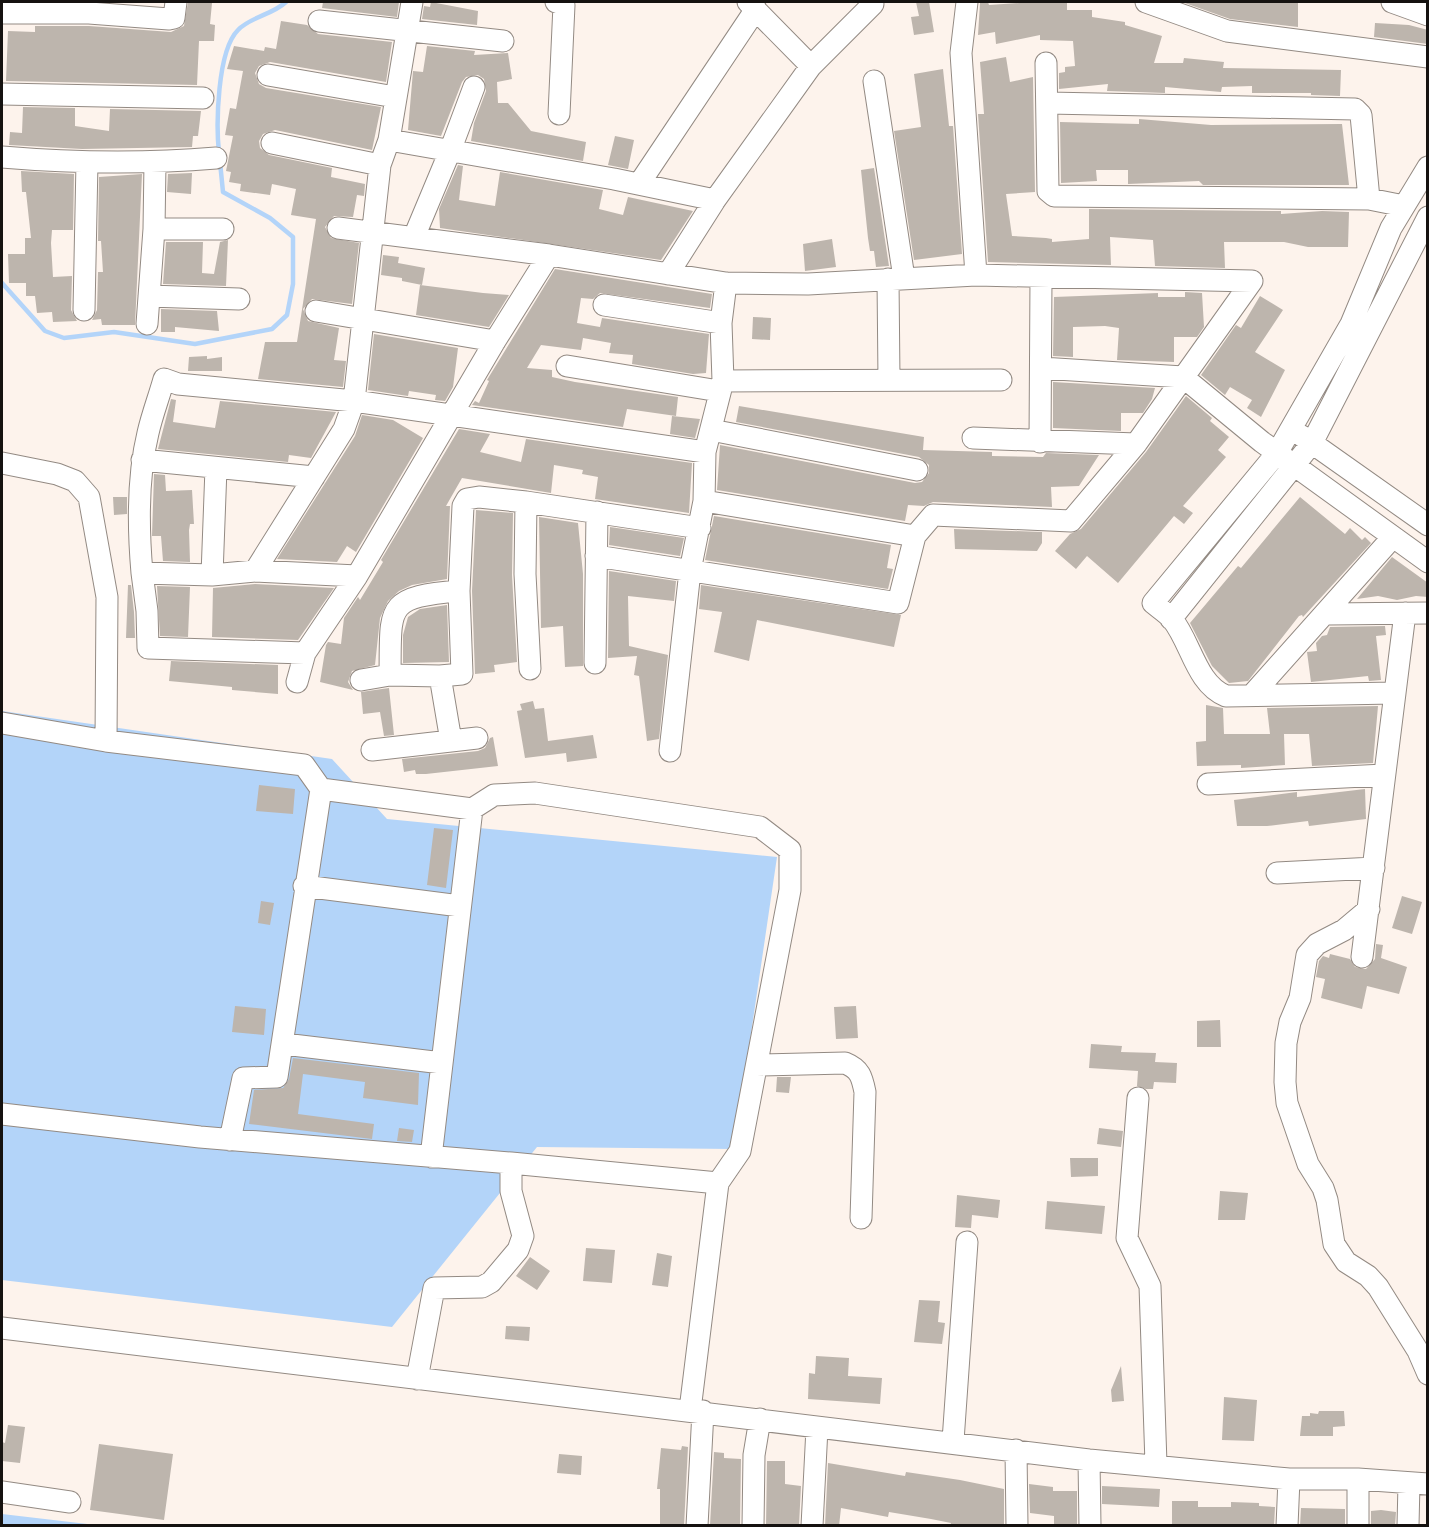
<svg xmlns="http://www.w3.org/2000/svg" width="1429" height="1527" viewBox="0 0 1429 1527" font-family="'PT Sans Narrow',sans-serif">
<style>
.water{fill:#b3d4f9}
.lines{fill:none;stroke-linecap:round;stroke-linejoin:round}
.stream{stroke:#b3d4f9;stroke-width:4.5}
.building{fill:#bdb5ad}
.minor-casing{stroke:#938a83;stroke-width:23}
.minor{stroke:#fff;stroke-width:21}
</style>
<rect width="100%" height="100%" fill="#fdf3ec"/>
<path class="water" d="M2 711 332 759 387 819 777 857 734 1149 537 1147 392 1327 2 1280Z
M2 1514 96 1525H2Z"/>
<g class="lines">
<path class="stream" d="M219 153C216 125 217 51 238 30 250 17 272 15 286 2
M2 283 45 331 64 338 114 332 195 344 272 329 287 315 293 284V237L270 218 223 192 220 162"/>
</g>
<path class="building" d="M188 2 212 3 210 24 215 25 214 41H199L197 85 6 81 8 31 35 32V26H89L171 32 184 26Z
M323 2H399L397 17 322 8Z
M431 2 478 11 477 25 422 19 424 6 430 7Z
M916 2H929L934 32 914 35 911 17 919 16Z
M988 2 989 5 1033 2 1067 3V10H1092V17L1125 22V25L1162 36 1154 63H1183L1184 58 1224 62 1223 68 1341 70 1340 96 1311 95V93H1252V86L1222 87 1221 92 1165 87V93L1107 91 1108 84 1059 89V73L1065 72V67L1075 66 1073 41 1040 40V35L996 44 995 32 978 35 980 3Z
M1182 2H1298V27L1230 19Z
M281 21 307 25 318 34 392 42 386 82 270 62 259 66 255 73 259 84 266 88 381 107 372 150 275 130 263 134 259 141 260 148 269 155 332 168 331 177 365 184 364 196 357 195 353 217 334 216 325 227 331 238 359 243 352 304 312 299 303 309 308 321 339 328 334 360 346 361 343 387 258 379 265 342H297L316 219 291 215 296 189 272 184 270 195 240 191 241 184 229 182 231 172 226 171 233 136 225 135 230 108 236 109 243 71 227 69 234 46 264 51 265 47 276 49Z
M1375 23 1409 25 1428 30V44L1374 37Z
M427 46 475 51 474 55 508 53 512 79 497 82 498 103H508L531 131 586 142 583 161 471 141 474 123 486 91 484 79 478 75 466 77 462 82 441 136 408 130 413 71 423 72Z
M1006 57 1010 82 1033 77 1035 192 1006 194 1012 236 1046 238 1052 239V242L1089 239V209L1281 211V214L1322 211 1349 212 1348 247H1308L1284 242H1224L1225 268 1155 266 1153 240 1110 237 1111 265 988 262 978 114H984L980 62Z
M943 69 949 126H953L962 254 914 260 894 131 921 127 914 74Z
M23 107 75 108V126L109 131 110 109 201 111 198 136H193L192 147 82 149 9 145 10 132 22 133Z
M1139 119 1211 125 1342 124 1349 185H1203L1199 181 1128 184V170H1096L1097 181 1061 183 1060 122 1139 124Z
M615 136 634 140 628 169 608 165Z
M458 165 463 166 459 200 495 206 500 172 603 190 599 209 623 215 628 197 693 211 661 260 440 228 439 209Z
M874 168 889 266 876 267 874 251H870L868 238 861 170Z
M21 171 74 174 73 230H52L51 243 53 277 72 276 71 310 77 321 53 322 52 312 37 313 35 296H26V283H9L8 254H25V238H31L26 192H22Z
M192 173 191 194 167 192 168 174Z
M142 174 135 325H102L101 319 92 320 97 310 98 272H103L101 241H98L99 177Z
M832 239 836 267 805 271 803 244Z
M228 240 226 286 163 284 166 242H203L202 273 214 274 220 242Z
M383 255 399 257 398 263 425 268 422 285 402 281V278L381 275Z
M555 269 712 294 710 308 600 293 593 299 581 298 577 323 600 327 602 318 709 334 706 373 693 374 632 364 633 355 609 353 611 343 583 338 581 350 541 345 527 368 552 370V377L575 382 678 397 676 416 627 409 623 427 472 405 475 401 479 403 489 381 487 380Z
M420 285 483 293 509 295 489 327 416 315Z
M1185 292 1202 293 1204 327 1197 337H1174V362L1117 360 1119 328 1105 326 1073 327V357L1053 356 1054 297 1158 293V297H1185Z
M1260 296 1283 310 1255 352 1285 370 1261 417 1247 408 1252 400 1230 387 1225 395 1201 375 1236 325 1241 328Z
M161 309 217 311 219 331 175 327V332H161Z
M753 317 771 318 770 340 752 339Z
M374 334 458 348 453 387 445 401 435 400 436 395 409 391 408 396 368 390Z
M207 356V359L222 357V371H188L189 357Z
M1053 382 1155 388 1152 399 1143 413H1121V431L1053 428Z
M1186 396 1212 418 1210 421 1229 437 1218 450 1226 457 1183 506 1193 513 1184 524 1174 516 1118 583 1087 556 1076 569 1055 551 1070 534 1081 529 1146 452Z
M171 399 176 400 173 422 215 428 220 401 336 412 311 458 289 455 288 462 158 449Z
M739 406 924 437 923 450 992 452V456L1043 457 1046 453 1099 455 1079 486 1051 487 1052 507 933 502 924 506 908 505 905 521 717 490 720 445 915 483 922 482 929 473V465L919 457 736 422Z
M362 415 393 420 423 438 356 552 347 546 337 562 277 559 355 436Z
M672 416 700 419 695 438 670 434Z
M459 429 490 434 480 452 521 462 526 439 692 463 689 513 595 499 598 477 582 474 583 470 554 465 551 493 462 478 446 506H450L447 579 412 585 399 591 388 601 380 618 375 665 352 671 348 682 353 690 320 682 326 645 328 642 341 644 344 618 358 597 360 600 383 562 381 560Z
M154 474 165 475 166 491 192 490 194 524H190L189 530 190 562 163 561 161 536H152Z
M113 497H127V514L114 515Z
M1300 497 1345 534 1350 528 1362 540 1365 537 1371 543 1303 617 1302 615 1299 616 1248 681 1229 683 1212 666 1190 623 1238 566 1241 568Z
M476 510 513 513 512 575 517 662 494 665 495 672 475 674 472 591Z
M714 516 891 545 887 568 893 569 888 589 705 560Z
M539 517 578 523 583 574V666L565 667 563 626 541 628Z
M610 527 684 538 680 556 609 545Z
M954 529 1042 532V543L1037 551 955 549Z
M1392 557 1428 583V597L1416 596 1397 600 1378 596 1357 599Z
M609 571 676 581 674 601 628 596 629 646 668 655 659 739 647 741 639 676 634 675 637 656 608 658Z
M255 584 334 588 298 640 212 637 213 588Z
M128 585H131L134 612 135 638H126Z
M701 585 901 615 894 647 757 620 749 661 714 652 722 612 699 609Z
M157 586 190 587 188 637 160 636Z
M447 605 449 662 403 663V635L408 617 420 609Z
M1385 626 1386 635 1376 636 1381 680 1369 681 1368 676 1311 682 1307 652 1317 651 1316 643 1322 636 1327 635 1330 627Z
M171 661 278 665V694L232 690V687L169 681Z
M389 688 394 735 384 736 380 712 363 714 361 692Z
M533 701 535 709 544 708 548 741 593 735 597 758 567 762 566 753 525 758 517 711 522 710 520 704Z
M1206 705 1223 708 1224 734H1270L1267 708 1378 706 1373 763 1312 766 1309 734H1284L1285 765 1241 768V765L1197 766 1196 742 1206 741Z
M493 737 498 766 426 774H416L415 770 404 772 402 759 478 751 485 748 490 738Z
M259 785 295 789 293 814 256 811Z
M1365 789 1366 819 1309 826 1308 821 1267 826H1237L1234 800 1297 792V797Z
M434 828 453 830 446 888 427 885Z
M1402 896 1422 902 1412 934 1392 928Z
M261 901 274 903 270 925 258 923Z
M1376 944 1383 945 1381 958 1407 967 1399 994 1367 986 1362 1009 1321 998 1325 979 1316 977 1319 961 1323 956 1329 958 1330 954 1350 959 1355 967 1366 969 1375 959Z
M235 1006 266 1009 264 1035 232 1032Z
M856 1006 858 1038 836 1039 834 1007Z
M1220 1020 1221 1047H1197V1021Z
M1091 1044 1122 1046 1121 1052 1156 1053 1155 1062 1177 1063 1176 1083 1154 1082 1153 1089H1146L1137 1086 1138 1071 1089 1068Z
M293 1058 419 1073 418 1105 363 1098 365 1082 303 1074 298 1114 374 1124 372 1139 249 1124 254 1090 283 1088 289 1079Z
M777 1077H791L789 1093 776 1092Z
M399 1128 414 1130 412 1142 397 1141Z
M1099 1128 1123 1131 1121 1147 1097 1144Z
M1070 1158H1098V1176L1071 1177Z
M1220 1191 1248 1193 1245 1220H1218Z
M957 1195 1000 1200 998 1218 972 1215 971 1228 955 1227Z
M1047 1201 1105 1206 1102 1234 1045 1229Z
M586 1248 615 1250 612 1283 583 1281Z
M657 1253 672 1256 668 1287 652 1285Z
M530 1257 550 1271 537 1290 516 1276Z
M919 1300 940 1301 938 1322 945 1323 942 1344 914 1342Z
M506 1326 530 1327 529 1341 505 1339Z
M816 1356 849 1358 848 1376 882 1378 880 1404 808 1399 809 1373 815 1374Z
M1121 1366 1124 1401 1112 1402 1111 1390Z
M1224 1397 1257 1400 1254 1441 1222 1440Z
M1319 1411H1344L1345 1426 1333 1427V1436H1300L1302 1416H1310V1413L1318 1414Z
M8 1425 25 1427 20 1463 2 1461V1442L5 1443Z
M99 1444 173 1454 164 1520 90 1510Z
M682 1446 688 1447 684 1526H660V1489H657L661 1448 681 1450Z
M714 1452 724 1453V1458L741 1459 740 1526 710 1525Z
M559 1454 582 1456 581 1475 557 1473Z
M767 1461H785V1484L801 1486 799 1525 766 1526Z
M828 1463 905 1476 906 1472 960 1480 1004 1489V1526H950L951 1523 931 1519 889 1512 888 1517 841 1508 839 1526H825Z
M1029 1484 1053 1487V1491H1077V1526H1054V1516L1030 1513Z
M1102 1486 1160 1489 1159 1507 1102 1504Z
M1172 1501H1198V1507H1231V1502L1259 1503V1506L1275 1507 1274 1526H1172Z
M1301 1508 1345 1509V1526H1300Z
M1381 1510 1396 1512 1395 1526H1371V1511Z"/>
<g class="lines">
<g class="minor-casing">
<path id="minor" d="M556 2 564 5 559 114
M748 2 811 66 873 4 870 2
M967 2 961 53 976 275
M1146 2 1227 31 1428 57
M1392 2 1428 15
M2 13H89L169 19 174 18 176 2
M319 21 503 41
M1046 63 1048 191 1054 196 1369 199 1404 206
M268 75 395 97
M874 81 904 278
M2 94 203 98
M1048 103 1355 109 1361 115 1369 199
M389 140 614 179 715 200
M272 143 380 165
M2 157C73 163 144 164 216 158
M639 184 756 9
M338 228 549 255 726 283 808 284 976 275 1252 281
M154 229H223
M414 237 450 151 474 87
M668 274 715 200 811 66
M888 279 889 380
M149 296 239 299
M604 305 721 323
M84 310 87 162
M316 311 495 341
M147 324 154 229 155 163
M567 366 719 391
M1041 368 1183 377 1262 442 1428 562
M723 381 1001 380
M711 430 917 470
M1302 436 1428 525
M973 438 1136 444
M1040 442 1041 278
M142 460 314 477
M2 463 57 474 75 481 89 497 107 597 106 741
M704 501 915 536
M526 502 525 574 530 669
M596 556 898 603 915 536 933 515 1071 521 1136 444 1252 281
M255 571 344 429 354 401 380 165 389 140 412 2
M142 573 147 611 148 648 305 653
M212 575 216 468
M357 576 255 571 212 575 142 573C138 527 137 478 148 433 152 415 159 397 164 379L178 384 354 401 705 452
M1328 614 1428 613
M1171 619 1312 443 1428 217
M595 663 597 512
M390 675C391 607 384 597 459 591
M440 676 462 674 459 591 463 506 467 499 479 497 526 502 700 528
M361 680 390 675 440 676 451 741
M297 682 305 653 357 576 495 341 549 255
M1394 693 1226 696C1196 684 1191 642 1172 619 1167 613 1159 608 1153 603L1277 453 1351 324 1391 228 1428 167
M1252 695 1392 538
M2 723 106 741 304 765 321 789 472 809 494 795 535 793 760 827 790 850V890L740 1151 718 1183 511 1163V1191L523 1236 518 1250 491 1282 482 1287 434 1288 417 1379
M372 750 477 738
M670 751 690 571 704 501 705 452 723 381 721 323 726 283
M1208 784 1384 775
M1277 873 1374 868
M304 886 460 906
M1369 909 1344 930 1317 944 1307 955 1300 998 1290 1022 1286 1043 1285 1082 1287 1103 1308 1164 1323 1188 1327 1200 1334 1244 1346 1262 1368 1276 1378 1287 1418 1351 1428 1374
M1362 957 1405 613
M284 1044 442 1063
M757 1065 845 1063C860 1069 862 1077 865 1092L861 1218
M1138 1098 1127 1238 1150 1286 1156 1464
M2 1114 200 1137 511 1163
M230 1140 243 1078 277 1077 321 789
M431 1157 472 809
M2 1328 1089 1460 1289 1479H1358L1428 1484
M690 1410 718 1183
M953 1441 967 1242
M1016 1450 1017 1526
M1089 1460 1090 1526
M2 1492 70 1502
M697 1526 703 1411
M753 1526 754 1455 760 1419
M812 1526 817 1428
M1287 1526 1289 1479
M1358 1526V1479
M1408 1526 1409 1483"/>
</g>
<use href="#minor" class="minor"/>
</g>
<rect width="1429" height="1527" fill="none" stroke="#151210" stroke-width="6"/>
</svg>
